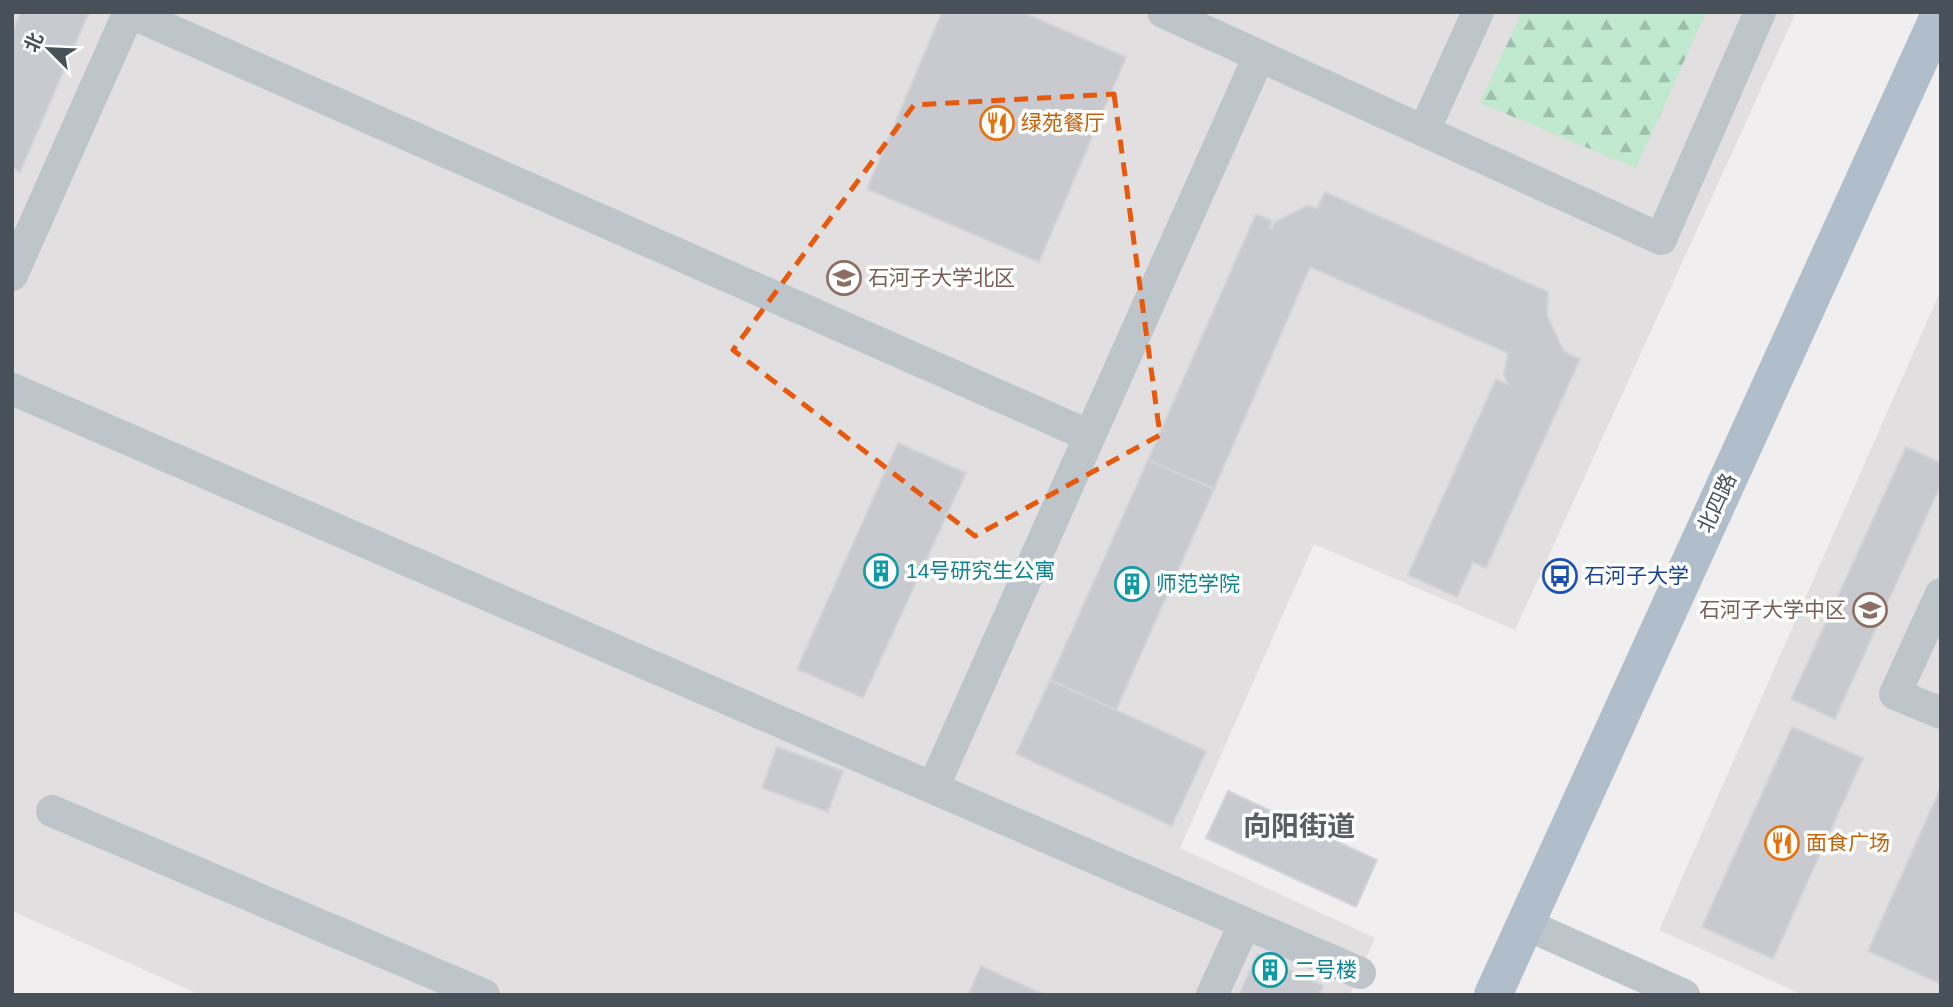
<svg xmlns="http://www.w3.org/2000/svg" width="1953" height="1007" viewBox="0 0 1953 1007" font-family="Arial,'Noto Sans SC',sans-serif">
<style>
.education{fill:#e1dfdf}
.forest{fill:url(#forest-firs)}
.building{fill:#c9cad0;stroke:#d2d4d8;stroke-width:2}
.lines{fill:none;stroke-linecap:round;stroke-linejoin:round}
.minor{stroke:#bdc5cb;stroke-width:32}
.major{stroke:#b0bdca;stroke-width:38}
.marked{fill:none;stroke:#e8590c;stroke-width:5;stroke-dasharray:14 9;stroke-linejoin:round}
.labels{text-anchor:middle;stroke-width:7;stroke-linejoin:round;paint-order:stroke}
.food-label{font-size:21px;fill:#c56008;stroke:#fff;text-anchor:start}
.education-label{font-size:21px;fill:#785e54;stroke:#fff;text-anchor:start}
.street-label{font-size:21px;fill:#485159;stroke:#fff}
.culture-label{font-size:21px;fill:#0d838f;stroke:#fff;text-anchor:start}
.transit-label{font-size:21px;fill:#164399;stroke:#fff;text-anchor:start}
.district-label{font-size:28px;font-weight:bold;fill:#5b5e62;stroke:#fff}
</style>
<defs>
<pattern id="forest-firs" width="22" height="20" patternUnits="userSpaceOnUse" patternTransform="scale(1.75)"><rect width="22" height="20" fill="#c0e9d0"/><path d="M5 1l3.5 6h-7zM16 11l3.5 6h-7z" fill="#9ebfac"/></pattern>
</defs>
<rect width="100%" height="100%" fill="#f0eeee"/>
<path class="education" d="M12 12H1796L1515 630 1314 544 1180 848 1375 938 1350 995H201L12 911Z
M1941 290V995H1803L1659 930Z"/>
<path class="forest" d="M1522 12H1706L1636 168 1480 103Z"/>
<path class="building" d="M21 12H89L20 172 12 168V32Z
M942 12H1022L1126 57 1039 262 867 189Z
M1325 192 1548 292 1547 315 1564 352 1580 359 1486 568 1473 562 1457 597 1408 575 1496 379 1509 385 1504 375 1508 353 1310 267 1214 489 1148 460 1256 214 1272 221 1269 228 1272 229 1275 222 1308 205 1317 209Z
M898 443 966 473 863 698 797 669Z
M1906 447 1941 463V484L1835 719 1791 699Z
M1148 460 1214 489 1116 710 1050 680Z
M1050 680 1206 751 1172 826 1016 754Z
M1792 727 1863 758 1773 959 1702 927Z
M777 747 843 771 828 812 762 788Z
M1941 787V984L1868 951Z
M1228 791 1377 860 1356 907 1206 838Z
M1257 954 1323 986 1319 995H1239Z
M981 966 1045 995H968Z"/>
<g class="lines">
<path class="minor" d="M129 12 1090 436
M1163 12 1661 239 1760 12
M1424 131 1478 12
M12 275 129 12
M12 389 1360 973
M1941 594 1895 694 1941 713
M933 788 1259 56
M52 811 484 995
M1525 924 1684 995
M1212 995 1245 923"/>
<path class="major" d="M1493 995 1941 12"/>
</g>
<path class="marked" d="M1114 94 1160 435 975 536 733 350 914 105Z"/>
<defs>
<g id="restaurant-ring" transform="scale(1.75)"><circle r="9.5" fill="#fff" stroke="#e8710a" stroke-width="1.5"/><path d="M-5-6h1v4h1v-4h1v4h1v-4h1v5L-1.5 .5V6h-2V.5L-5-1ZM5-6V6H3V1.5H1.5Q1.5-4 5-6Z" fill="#e8710a"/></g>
<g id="university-ring" transform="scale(1.75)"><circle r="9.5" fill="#fff" stroke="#8d6e63" stroke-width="1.5"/><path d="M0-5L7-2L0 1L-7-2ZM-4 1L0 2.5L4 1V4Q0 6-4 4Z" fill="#8d6e63"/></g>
<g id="building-ring" transform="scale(1.75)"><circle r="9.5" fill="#fff" stroke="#0f9aa8" stroke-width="1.5"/><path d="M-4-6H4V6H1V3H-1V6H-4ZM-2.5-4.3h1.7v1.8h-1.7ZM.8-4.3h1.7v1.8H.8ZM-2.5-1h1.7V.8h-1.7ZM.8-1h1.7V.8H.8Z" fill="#0f9aa8"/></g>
<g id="bus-ring" transform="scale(1.75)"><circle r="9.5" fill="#fff" stroke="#1a4fb4" stroke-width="1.5"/><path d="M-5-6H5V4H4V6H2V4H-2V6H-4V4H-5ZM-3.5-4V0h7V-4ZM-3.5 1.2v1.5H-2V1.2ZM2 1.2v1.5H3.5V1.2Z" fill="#1a4fb4"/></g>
</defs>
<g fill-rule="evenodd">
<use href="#restaurant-ring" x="997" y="123"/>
<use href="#university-ring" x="844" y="278"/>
<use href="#building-ring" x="881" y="571"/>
<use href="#bus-ring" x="1560" y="576"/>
<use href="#building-ring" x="1132" y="584"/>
<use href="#university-ring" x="1870" y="610"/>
<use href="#restaurant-ring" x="1782" y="843"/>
<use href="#building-ring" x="1270" y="970"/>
</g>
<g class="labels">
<g class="food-label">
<text x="1021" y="130">绿苑餐厅</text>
<text x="1806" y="850">面食广场</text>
</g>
<g class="education-label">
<text x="868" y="285">石河子大学北区</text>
<text x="1846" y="617" text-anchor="end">石河子大学中区</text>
</g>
<g class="street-label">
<text transform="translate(1717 503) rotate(-65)" y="7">北四路</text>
</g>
<g class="culture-label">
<text x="906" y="578">14号研究生公寓</text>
<text x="1156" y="591">师范学院</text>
<text x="1294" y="977">二号楼</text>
</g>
<g class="transit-label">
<text x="1584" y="583">石河子大学</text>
</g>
<g class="district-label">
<text x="1299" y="836">向阳街道</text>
</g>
</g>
<rect width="1953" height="1007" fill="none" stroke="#485159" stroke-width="28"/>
<g transform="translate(49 49) rotate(294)" stroke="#ffffff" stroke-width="5" paint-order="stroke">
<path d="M0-5L12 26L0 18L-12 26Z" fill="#485159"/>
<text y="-10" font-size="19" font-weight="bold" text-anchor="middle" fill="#485159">北</text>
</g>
</svg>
